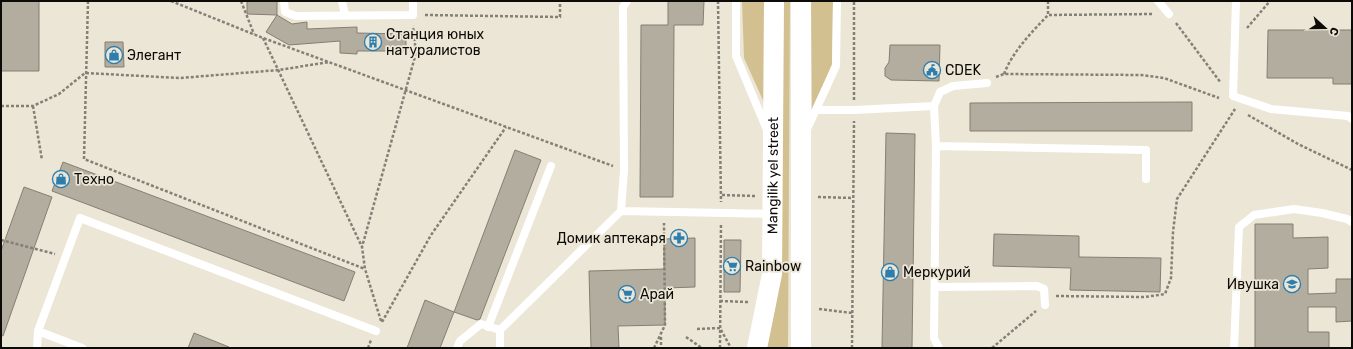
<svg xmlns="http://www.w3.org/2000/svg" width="1353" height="349" viewBox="0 0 1353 349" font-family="Rubik,sans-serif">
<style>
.green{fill:#d3c090}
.building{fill:#b3ad9f;stroke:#847f72}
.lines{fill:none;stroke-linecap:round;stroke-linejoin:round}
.path{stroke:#848076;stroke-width:2.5;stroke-dasharray:3 2;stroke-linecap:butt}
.service{stroke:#fff;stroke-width:8}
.tertiary{stroke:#fff;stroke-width:20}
.labels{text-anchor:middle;stroke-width:3.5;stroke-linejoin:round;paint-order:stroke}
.poi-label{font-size:14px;fill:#0d0b07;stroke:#ece6d7;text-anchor:start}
.street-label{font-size:14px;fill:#0d0b07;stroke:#ece6d7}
</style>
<rect width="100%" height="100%" fill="#ece6d7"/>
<path class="green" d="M742 1H766V107L744 58Z
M781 1H790L788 348H767L775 308 779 280Z
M811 1H833L832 64 812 111Z"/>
<path class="building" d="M1 1H39V71H1Z
M247 1H277V15L247 14Z
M668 1H704L703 25H674L673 197H640L641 25H668Z
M277 15 292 24 307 22V29L357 27V33L406 34V51H357V54L340 53V41L289 45 266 32Z
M1268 30H1352V84H1333V78H1267Z
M105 42H123L124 67H105Z
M890 45H940L939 81 891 80 885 76V68L889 62Z
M1192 102V131H970V103Z
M886 133 915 134 912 348H882Z
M515 150 541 160 480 319 477 320 454 312Z
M63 162 355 272 344 301 52 191Z
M24 187 52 197 3 336 1 335V251Z
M1255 224H1293V238L1328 237V268L1308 269V294L1336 293V279H1352V321L1336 322V307H1308V332H1329V348H1255Z
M994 234 1079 236V257L1161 258 1160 292 1070 290 1071 268 993 266Z
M695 238V287L665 288V325L618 326 619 348H591L589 271 664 269V239Z
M724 240H741L740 292H724Z
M425 300 454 312 440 348H407Z
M194 333 229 347V348H188Z"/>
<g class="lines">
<path class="path" d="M88 1 84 159 365 269
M171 1 263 38 613 166
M241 1 254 34
M718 1 721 202
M1048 1V15L1154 14
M425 15 560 17V1
M1176 23 1221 83
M1247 28 1270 1
M263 38 362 247
M1004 74C1013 51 1031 33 1048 15
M996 77 1004 74 1141 75 1164 78 1219 98
M854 100V1
M1 106H33L59 94 85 73 180 78 279 70 329 62
M33 106 42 160
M1248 115 1298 144 1352 170
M722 195 755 196
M818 197 853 198
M1 240 55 254
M1056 296 1145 297 1165 294 1171 278 1173 232 1177 199 1235 109
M720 301 748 302
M819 309 852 313
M381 321 365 269 362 247 416 53 413 26
M382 322 431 235 506 127
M697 329 720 328 731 348
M661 337V348
M686 337 702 348
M368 348 371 340
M654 348 665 325 664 223
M720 348 721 223
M852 348 854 121
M992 348 1036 311"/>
<path class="service" d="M284 1 285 12 296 16 413 15V1
M342 1 345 15
M736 1V56L767 130
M1158 1 1169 14
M1236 1 1233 96 1271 109 1348 116 1352 119
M934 106 940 92 953 86 987 83
M816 110H854L934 106 936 146 1146 150V179
M807 129 836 66 837 1
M936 146 934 338 939 348
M621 211 772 214
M935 287 1037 286 1044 289 1045 305
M488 327 551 166
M37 348 38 331
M82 348 38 331 80 218 376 331
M457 348 460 341 481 324 500 330
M500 348V330L621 211 624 170 623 7 627 1
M1234 348 1239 227 1254 215 1294 209 1322 213 1347 219 1352 222"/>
<g class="tertiary">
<path d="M801 1V348"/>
<path id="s1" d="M757 348 772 274 774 1"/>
</g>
</g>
<defs>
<g id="building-ring" transform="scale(0.9)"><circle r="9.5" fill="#ece6d7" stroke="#2c7eaf" stroke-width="1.5"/><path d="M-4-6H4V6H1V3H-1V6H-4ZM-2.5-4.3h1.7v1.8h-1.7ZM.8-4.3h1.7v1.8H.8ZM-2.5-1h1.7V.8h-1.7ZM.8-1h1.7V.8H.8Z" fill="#2c7eaf"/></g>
<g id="shop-ring" transform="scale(0.9)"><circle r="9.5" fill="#ece6d7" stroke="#2c7eaf" stroke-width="1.5"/><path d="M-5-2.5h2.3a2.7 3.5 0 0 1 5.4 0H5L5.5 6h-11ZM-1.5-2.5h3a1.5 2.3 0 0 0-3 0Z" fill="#2c7eaf"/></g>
<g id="civic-ring" transform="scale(0.9)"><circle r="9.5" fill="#ece6d7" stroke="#2c7eaf" stroke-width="1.5"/><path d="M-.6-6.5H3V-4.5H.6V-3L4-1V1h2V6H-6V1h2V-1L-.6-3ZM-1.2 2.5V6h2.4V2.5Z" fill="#2c7eaf"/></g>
<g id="pharmacy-ring" transform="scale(0.9)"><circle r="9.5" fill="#ece6d7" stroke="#2c7eaf" stroke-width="1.5"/><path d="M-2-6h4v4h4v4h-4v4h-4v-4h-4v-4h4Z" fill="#2c7eaf"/></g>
<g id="supermarket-ring" transform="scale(0.9)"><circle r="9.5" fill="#ece6d7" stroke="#2c7eaf" stroke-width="1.5"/><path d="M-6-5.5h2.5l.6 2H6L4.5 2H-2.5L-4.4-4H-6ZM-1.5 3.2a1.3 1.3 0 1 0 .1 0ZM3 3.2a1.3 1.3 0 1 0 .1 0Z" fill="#2c7eaf"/></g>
<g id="school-ring" transform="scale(0.9)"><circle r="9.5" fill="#ece6d7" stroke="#2c7eaf" stroke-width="1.5"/><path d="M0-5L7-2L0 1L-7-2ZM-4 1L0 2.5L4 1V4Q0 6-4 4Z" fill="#2c7eaf"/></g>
</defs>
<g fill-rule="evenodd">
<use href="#building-ring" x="373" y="42"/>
<use href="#shop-ring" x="114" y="55"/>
<use href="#civic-ring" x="932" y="70"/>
<use href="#shop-ring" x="61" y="179"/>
<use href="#pharmacy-ring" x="679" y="238"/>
<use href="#supermarket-ring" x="732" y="266"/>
<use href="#shop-ring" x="890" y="272"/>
<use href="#school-ring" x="1292" y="284"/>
<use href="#supermarket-ring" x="627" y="294"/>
</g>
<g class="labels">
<g class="poi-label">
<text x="386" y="39">Станция юных<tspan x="386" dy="16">натуралистов</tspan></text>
<text x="127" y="60">Элегант</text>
<text x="945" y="75">CDEK</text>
<text x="74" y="184">Техно</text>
<text x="666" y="243" text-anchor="end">Домик аптекаря</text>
<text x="745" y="271">Rainbow</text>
<text x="903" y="277">Меркурий</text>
<text x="1279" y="289" text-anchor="end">Ивушка</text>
<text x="640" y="299">Арай</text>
</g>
<g class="street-label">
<text dy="5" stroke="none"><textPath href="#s1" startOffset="174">Mangilik yel street</textPath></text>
</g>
</g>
<rect width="1353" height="349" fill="none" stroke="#0d0b07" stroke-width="4"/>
<g transform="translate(1325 28) rotate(111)" stroke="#ece6d7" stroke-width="3" paint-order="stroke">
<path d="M0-3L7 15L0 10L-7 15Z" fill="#0d0b07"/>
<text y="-6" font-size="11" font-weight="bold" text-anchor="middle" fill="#0d0b07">С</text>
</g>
</svg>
